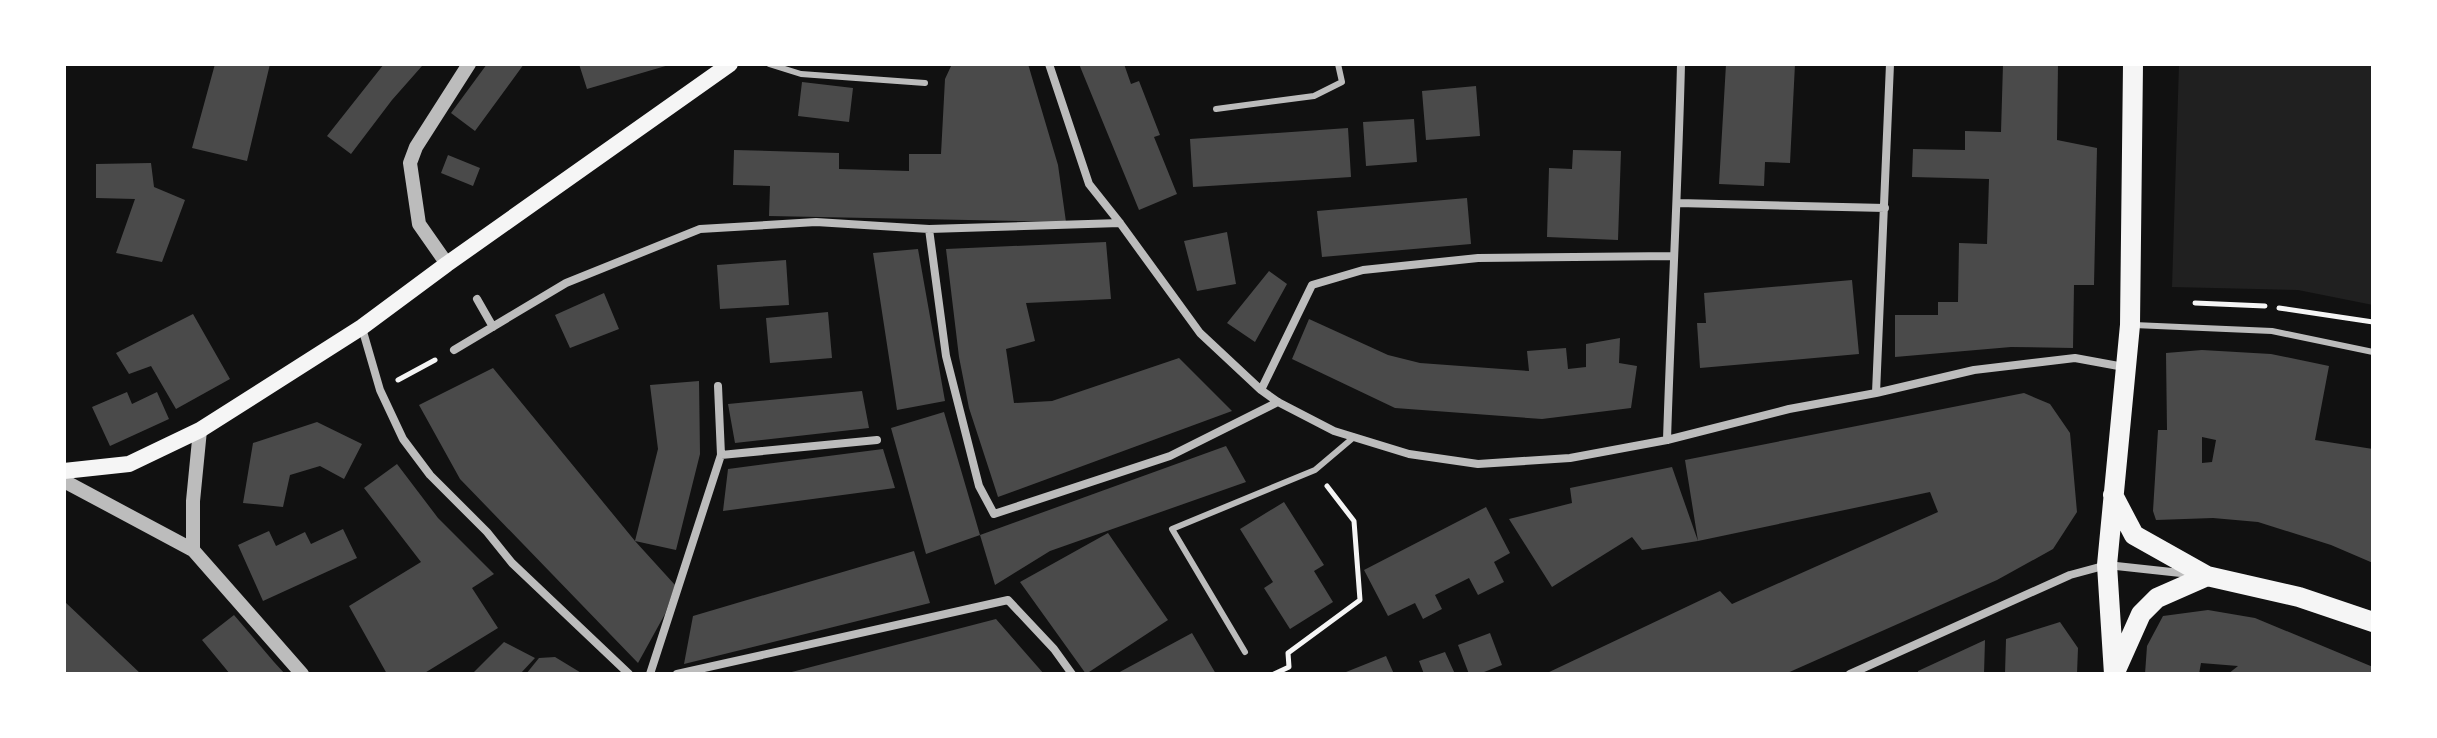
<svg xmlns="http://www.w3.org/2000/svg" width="2437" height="738" viewBox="0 0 2437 738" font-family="'Asap Condensed',sans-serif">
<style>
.green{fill:#202020}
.building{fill:#4a4a4a;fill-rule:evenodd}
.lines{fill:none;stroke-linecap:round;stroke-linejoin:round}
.path{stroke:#f5f5f5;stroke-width:5}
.service{stroke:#bcbcbc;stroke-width:6}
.minor{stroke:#bcbcbc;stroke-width:8}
.tertiary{stroke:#bcbcbc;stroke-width:14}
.secondary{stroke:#f5f5f5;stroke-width:16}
.primary{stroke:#f5f5f5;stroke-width:20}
</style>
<rect width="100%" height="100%" fill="#111"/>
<path class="green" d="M2179 64H2373V305L2298 290 2172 287Z"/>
<path class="building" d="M215 64H270L247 161 192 148Z
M384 64 422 66 392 100 351 154 327 136Z
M487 64H524L475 131 451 113Z
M579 64H669V65L587 89Z
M952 64H1028L1058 165 1066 222 769 216 770 186 733 185 734 150 839 153V169L909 171V154H941L945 79Z
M1079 64H1124L1131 84 1139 81 1160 135 1154 137 1177 194 1139 210Z
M1726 64H1795L1790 163 1765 162 1764 186 1719 184Z
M2003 64H2058L2057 140 2097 148 2094 285H2074L2073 348 2011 347 1895 357V315H1938V302H1958L1959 243 1987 244 1989 179 1912 177 1913 149 1965 150V131L2001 132Z
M802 82 853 88 849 122 798 116Z
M1476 86 1480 136 1426 140 1422 91Z
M1414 119 1417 162 1366 166 1363 122Z
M1348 128 1351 177 1193 187 1190 139Z
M1573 150 1621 151 1618 240 1547 237 1549 168 1572 169Z
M448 155 480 168 473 186 441 173Z
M151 163 154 187 185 200 162 262 116 253 135 199 96 198V164Z
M1467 198 1471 244 1322 257 1317 211Z
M1227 232 1236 284 1197 291 1184 241Z
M1106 242 1111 299 1026 303 1035 341 1006 349 1014 403 1052 401 1179 358 1232 411 998 497 969 408 959 357 946 249Z
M918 249 945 401 897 410 873 253Z
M786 260 789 305 720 309 717 265Z
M1269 271 1287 284 1255 342 1227 323Z
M1852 280 1859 354 1700 368 1697 323H1706L1704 293Z
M604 293 619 329 570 348 555 315Z
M828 312 832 358 770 363 766 318Z
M193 314 230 379 176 409 151 366 129 374 116 353Z
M1309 319 1388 355 1420 363 1529 371 1527 351 1566 348 1568 369 1586 367V344L1620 338 1619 363 1637 366 1631 408 1542 419 1395 408 1292 359Z
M2202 350 2271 354 2329 366 2315 440 2373 449V563L2331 545 2258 522 2213 518 2156 520 2153 511 2158 430H2167L2166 353ZM2202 437 2216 440 2212 462 2202 463Z
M493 368 635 541 675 585 665 614 638 663 460 479 419 405Z
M699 381 700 454 676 550 635 541 658 449 650 385Z
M862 391 869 428 735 443 728 404Z
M127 392 132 404 157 392 169 419 110 446 92 407Z
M2024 393 2050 404 2070 433 2077 512 2053 549 1997 580 1785 674H1545L1720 591 1732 604 1938 512 1930 492 1698 541 1685 460Z
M944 412 980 535 926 554 891 428Z
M317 422 362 444 344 479 320 466 290 475 283 507 243 503 253 443Z
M1226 446 1246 482 1050 551 995 585 980 535Z
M883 449 895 488 723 511 728 469Z
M397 464 438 518 494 574 472 588 498 628 423 674H387L349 606 421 562 364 488Z
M1672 467 1698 541 1642 550 1632 537 1552 587 1509 519 1572 503 1570 488Z
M1284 502 1324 565 1314 571 1333 602 1290 629 1264 588 1273 582 1240 529Z
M1486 507 1510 553 1494 562 1504 582 1478 595 1469 578 1435 595 1442 609 1423 619 1415 603 1388 616 1364 570Z
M343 529 357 558 263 601 238 545 269 531 276 546 305 532 311 544Z
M1108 533 1168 620 1086 674 1020 582Z
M914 551 930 603 684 664 693 616Z
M64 601 141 674H64Z
M2208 610 2255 618 2373 667V674H2228L2238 666 2201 663 2199 674H2145L2147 646 2163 616Z
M234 615 274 662 285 674H230L202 640Z
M996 619 1044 674H992L990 672 980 674H784Z
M2060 622 2078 648 2077 674H2005L2006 639Z
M1192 633 1216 674H1116Z
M1490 633 1502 665 1479 674H1469L1458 645Z
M1985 640 1984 674H1918V671Z
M504 642 535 658 520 674H472Z
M1445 652 1455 674H1424L1419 661Z
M1386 656 1394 674H1341Z
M555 657 583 674H526L539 658Z"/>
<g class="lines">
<path class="path" d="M2195 303 2265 306
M2279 308 2373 322
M398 380 435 360
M1274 674 1289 667 1288 653 1360 600 1354 521 1327 486"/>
<path class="service" d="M769 64 801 74 925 83
M1216 109 1314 96 1342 82 1338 64
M2134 325 2272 331 2373 352
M1245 652 1172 529 1315 470 1354 437"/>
<path class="minor" d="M1049 64 1089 184 1120 223 1200 333 1261 390 1278 402 1334 431 1409 454 1478 464 1570 458 1667 440 1789 409 1876 393 1974 370 2075 358 2124 367
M1678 203 1885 208
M929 229 946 356 979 486 994 514 1170 456 1278 402
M477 299 493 327
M362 328 380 390 403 439 430 475 487 532 512 563 629 674
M454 350 566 283 700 229 816 222 929 229 1120 223
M1261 390 1312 285 1363 270 1478 258 1674 256
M1876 393 1890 64
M1667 440C1671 314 1678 189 1681 64
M721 455 877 440
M650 674 721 455 718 386
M677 674 1008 600 1054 649 1072 674
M1850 674 2070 575 2107 565 2190 574"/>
<path class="tertiary" d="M447 264 419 224 410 163 416 147 469 64
M64 481 193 550 302 674
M193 550V501L200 430"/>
<path class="secondary" d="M64 471 129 464 200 430 362 327 447 264 730 64"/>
<path class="primary" d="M2113 495 2134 535 2207 576 2299 597 2373 622
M2116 670 2141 614 2157 598 2207 576
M2114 674 2107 565 2130 325 2133 64"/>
</g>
<rect width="2437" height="738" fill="none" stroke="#ffffff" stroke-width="132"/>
</svg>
